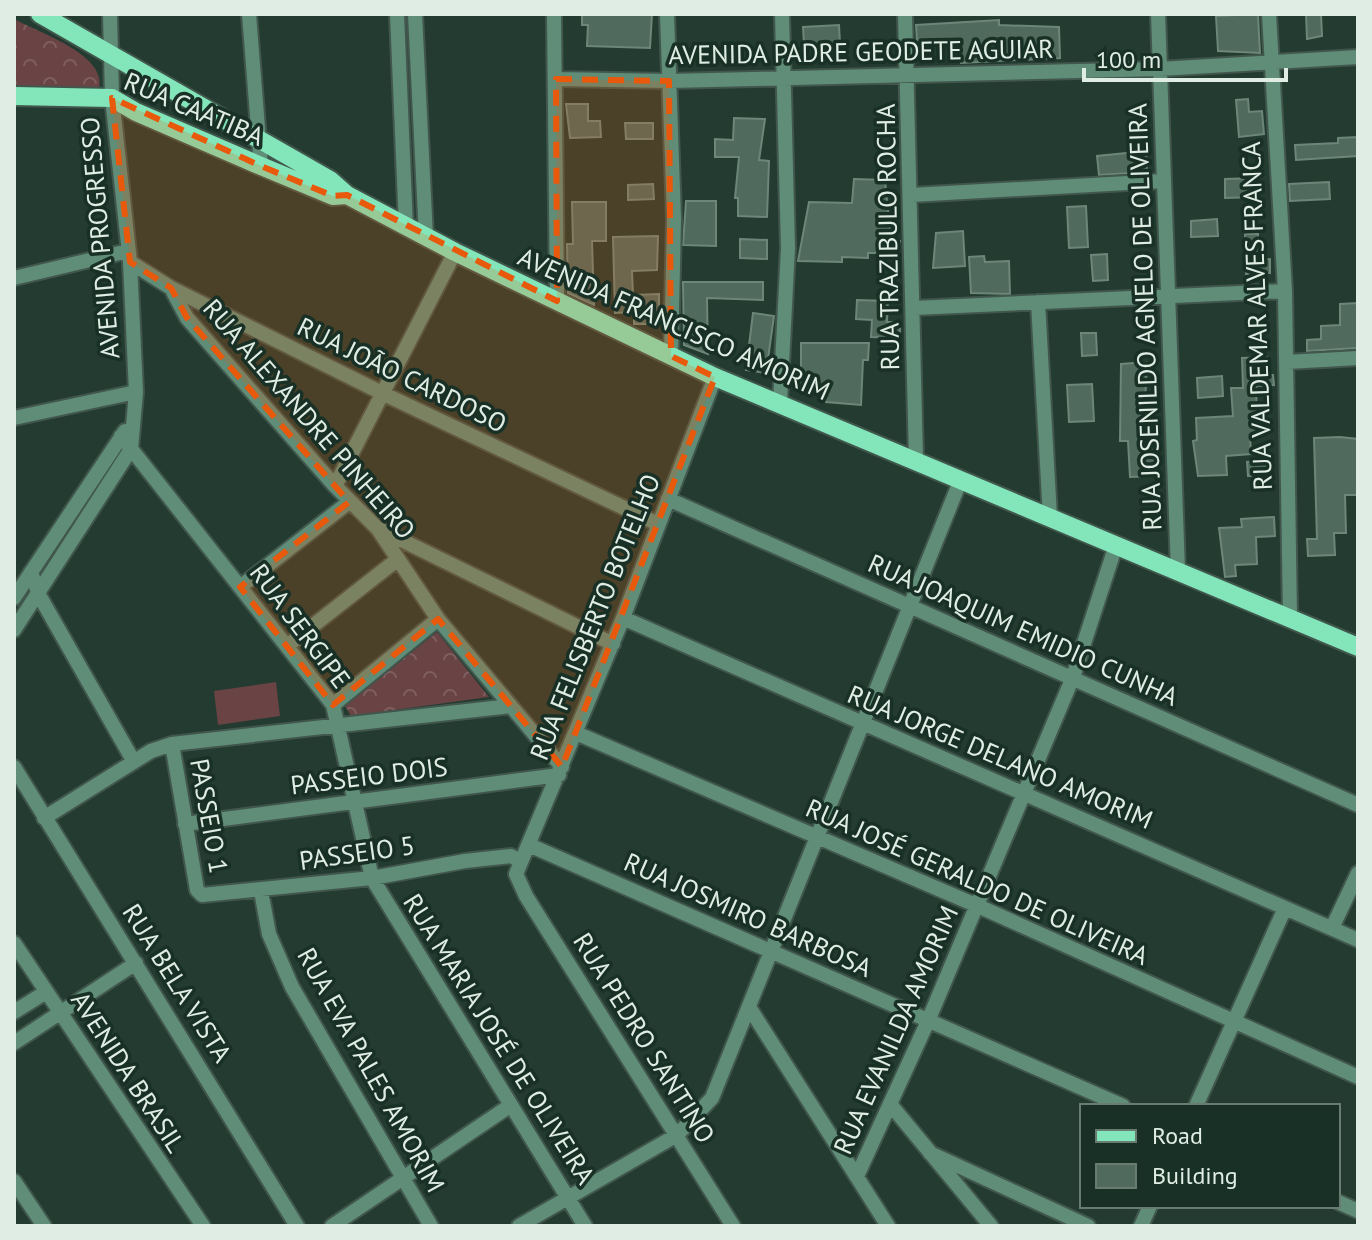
<svg xmlns="http://www.w3.org/2000/svg" width="1372" height="1240" viewBox="0 0 1372 1240" font-family="'PT Sans',sans-serif">
<style>
.forest{fill:url(#forest-crowns)}
.pitch{fill:#6a4344}
.building{fill:#516a5e;stroke:#6c8679;stroke-width:2}
.lines{fill:none;stroke-linecap:round;stroke-linejoin:round}
.minor-casing{stroke:#41574d;stroke-width:18}
.major-casing{stroke:#41574d;stroke-width:22}
.minor{stroke:#608d78;stroke-width:14}
.major{stroke:#83e6ba;stroke-width:18}
.marked{fill:#e8590c;fill-opacity:0.2;stroke:#e8590c;stroke-width:6;stroke-dasharray:16 10;stroke-linejoin:round}
.labels{text-anchor:middle;stroke-width:7;stroke-linejoin:round;paint-order:stroke}
.street-label{font-size:26px;fill:#dfede5;stroke:#193026}
</style>
<defs>
<pattern id="forest-crowns" width="20" height="18" patternUnits="userSpaceOnUse" patternTransform="scale(2)"><rect width="20" height="18" fill="#6a4344"/><path d="M2 6a3 3 0 1 1 6 0M12 15a3 3 0 1 1 6 0" fill="none" stroke="#7f5e5f"/></pattern>
</defs>
<rect width="100%" height="100%" fill="#233b30"/>
<path class="forest" d="M14 19C40 33 107 55 99 88L14 90Z
M437 632 489 697 351 716 345 706Z"/>
<path class="pitch" d="M276 682 280 716 218 725 214 691Z"/>
<path class="building" d="M582 14H652L650 48 587 46 588 25H582Z
M1258 14 1260 53 1218 51 1216 16Z
M1306 14H1321L1322 36 1307 39Z
M999 20V25L1059 27 1060 58 961 63 960 39 917 41 916 25Z
M839 25 840 43 804 45 803 27Z
M1248 99 1249 112 1262 111 1264 134 1239 137 1236 100Z
M566 104H588V121H600L601 137 570 138Z
M734 118 765 119 759 160 769 161 767 217 738 216V198H735L739 157H715V139L733 140Z
M625 123H653V139H626Z
M1358 137V156L1296 160 1295 145 1338 143V138Z
M1146 151 1147 172 1099 175 1097 156Z
M1257 178V197L1225 198V179Z
M854 179 885 180 891 241H900L899 253H868V258L842 257V262L798 261 809 202 852 203Z
M1329 182 1330 199 1290 201 1289 184Z
M653 184 654 199 628 200V185Z
M686 201H716V246L683 245Z
M572 202H606V241H592L594 305 568 293 567 244H573Z
M1086 206 1088 247 1069 248 1067 207Z
M1217 219 1218 236 1191 237V221Z
M963 231 965 266 933 268 936 233Z
M1245 234H1258L1259 260 1270 259V273L1246 274Z
M658 236 657 270 632 271 633 295 659 294V324H634V312L615 313 613 237Z
M740 239 767 240V259L740 258Z
M1107 254 1108 280 1093 281 1091 255Z
M984 256 985 262 1009 261 1010 294 971 293 969 257Z
M683 282H763V300L707 298 708 354 684 345Z
M857 300 888 301 887 322H900V338L871 337 872 320 856 319Z
M1358 303V348L1307 351V340L1321 339V326L1340 325V304Z
M753 313 774 316 766 373 746 370Z
M1081 333H1096L1097 355 1082 356Z
M801 343H869L868 360H863L861 405 826 402 825 391 801 392Z
M1267 357 1268 375H1273L1274 385 1256 386 1257 421 1269 420 1270 433 1250 434 1251 454 1226 456 1227 475 1198 476 1193 441 1197 440 1196 418 1233 416 1231 388H1243L1242 358Z
M1147 362 1145 403 1150 402 1151 421H1142L1143 443 1154 442 1155 476 1130 477 1128 441H1120L1121 364Z
M1222 376 1223 396 1198 398 1197 378Z
M1092 384 1094 421 1069 422 1067 385Z
M1340 437 1358 439V495H1345L1346 533H1334L1335 555 1308 556 1307 539H1317L1314 438Z
M1270 460V475L1248 476 1247 462Z
M1274 517 1275 536 1256 537 1257 564 1235 565 1236 576 1225 577 1219 528 1242 527 1241 519Z"/>
<g class="lines">
<g class="minor-casing">
<path id="minor" d="M249 14 261 166
M397 14 406 227
M415 14 426 237
M554 14 557 301
M667 14 674 219 671 356
M905 14 916 459
M1158 14 1178 571
M1269 14 1285 291 1290 617
M556 79 669 81 1160 69 1358 57
M911 195 1163 181
M130 262 171 288 384 394 658 524
M14 278 128 251
M171 288 187 318 335 486 378 529 438 619 562 767
M1038 302 1050 517
M914 308 1285 291
M1287 362 1358 358
M715 377 623 618 516 874 526 896 733 1226
M780 402 788 248 782 14
M14 418 136 392
M121 436 333 705 372 878 585 1226
M335 486 455 252
M668 499 1358 805
M379 529 613 644
M31 572 39 595 134 762
M240 587 349 502
M14 598 125 431
M623 618 1358 940
M14 630 131 449 136 392 130 262 112 98 110 14
M287 646 398 559
M333 705 438 619
M576 733 978 906 1358 1077
M172 744 197 890 202 895 372 878 465 861 511 856 520 861
M14 767 297 1226
M44 818 151 751 172 744 511 706
M185 824 559 775
M529 845 1123 1106
M261 891 269 934 292 987 431 1226
M1332 928 1358 873
M14 943 203 1226
M749 1007 888 1226
M14 1012 46 992
M14 1043 136 963
M890 1104 991 1226
M1196 1106 1285 908
M930 1153 1088 1226
M857 1176 928 1021 1073 677 1116 545
M14 1181 44 1226
M1338 1202 1358 1211
M332 1226 511 1105
M519 1226 677 1135 712 1098 961 479
M1141 1226 1150 1206"/>
</g>
<g class="major-casing">
<path id="major" d="M40 14 330 180 347 195 455 252 715 377 1358 647
M14 96 112 98 136 112 261 166 333 196 347 195"/>
</g>
<use href="#minor" class="minor"/>
<use href="#major" class="major"/>
</g>
<path class="marked" d="M556 79 669 81 671 356 715 377 562 767 438 619 333 705 240 587 349 502 187 318 171 288 130 262 112 98 261 166 333 196 347 195 557 301Z"/>
<g class="labels">
<g class="street-label">
<text transform="translate(861 52) rotate(-1)" y="9">AVENIDA PADRE GEODETE AGUIAR</text>
<text transform="translate(194 109) rotate(23)" y="9">RUA CAATIBA</text>
<text transform="translate(888 237) rotate(-91)" y="9">RUA TRAZIBULO ROCHA</text>
<text transform="translate(100 238) rotate(-95)" y="9">AVENIDA PROGRESSO</text>
<text transform="translate(1257 316) rotate(-92)" y="9">RUA VALDEMAR ALVES FRANCA</text>
<text transform="translate(1145 317) rotate(-92)" y="9">RUA JOSENILDO AGNELO DE OLIVEIRA</text>
<text transform="translate(674 324) rotate(24)" y="9">AVENIDA FRANCISCO AMORIM</text>
<text transform="translate(402 375) rotate(26)" y="9">RUA JOÃO CARDOSO</text>
<text transform="translate(309 419) rotate(49)" y="9">RUA ALEXANDRE PINHEIRO</text>
<text transform="translate(595 617) rotate(-68)" y="9">RUA FELISBERTO BOTELHO</text>
<text transform="translate(300 626) rotate(53)" y="9">RUA SERGIPE</text>
<text transform="translate(1023 630) rotate(24)" y="9">RUA JOAQUIM EMIDIO CUNHA</text>
<text transform="translate(1000 757) rotate(23)" y="9">RUA JORGE DELANO AMORIM</text>
<text transform="translate(369 776) rotate(-7)" y="9">PASSEIO DOIS</text>
<text transform="translate(209 816) rotate(80)" y="9">PASSEIO 1</text>
<text transform="translate(357 853) rotate(-8)" y="9">PASSEIO 5</text>
<text transform="translate(977 882) rotate(24)" y="9">RUA JOSÉ GERALDO DE OLIVEIRA</text>
<text transform="translate(748 915) rotate(24)" y="9">RUA JOSMIRO BARBOSA</text>
<text transform="translate(177 983) rotate(58)" y="9">RUA BELA VISTA</text>
<text transform="translate(896 1030) rotate(-66)" y="9">RUA EVANILDA AMORIM</text>
<text transform="translate(644 1038) rotate(58)" y="9">RUA PEDRO SANTINO</text>
<text transform="translate(499 1039) rotate(58)" y="9">RUA MARIA JOSÉ DE OLIVEIRA</text>
<text transform="translate(371 1070) rotate(61)" y="9">RUA EVA PALES AMORIM</text>
<text transform="translate(128 1072) rotate(57)" y="9">AVENIDA BRASIL</text>
</g>
</g>
<rect width="1372" height="1240" fill="none" stroke="#dfede5" stroke-width="32"/>
<rect x="1080" y="1104" width="260" height="104" fill="#193026" stroke="#687c72" stroke-width="2"/>
<rect x="1096" y="1130" width="40" height="12" fill="#83e6ba" stroke="#687c72" stroke-width="2"/>
<text x="1152" y="1144" font-size="24" fill="#dfede5">Road</text>
<rect x="1096" y="1164" width="40" height="24" fill="#516a5e" stroke="#687c72" stroke-width="2"/>
<text x="1152" y="1184" font-size="24" fill="#dfede5">Building</text>
<path d="M1084 68v12h202v-12" fill="none" stroke="#dfede5" stroke-width="4"/>
<text x="1096" y="68" font-size="24" fill="#dfede5" stroke="#193026" stroke-width="6" paint-order="stroke">100 m</text>
</svg>
